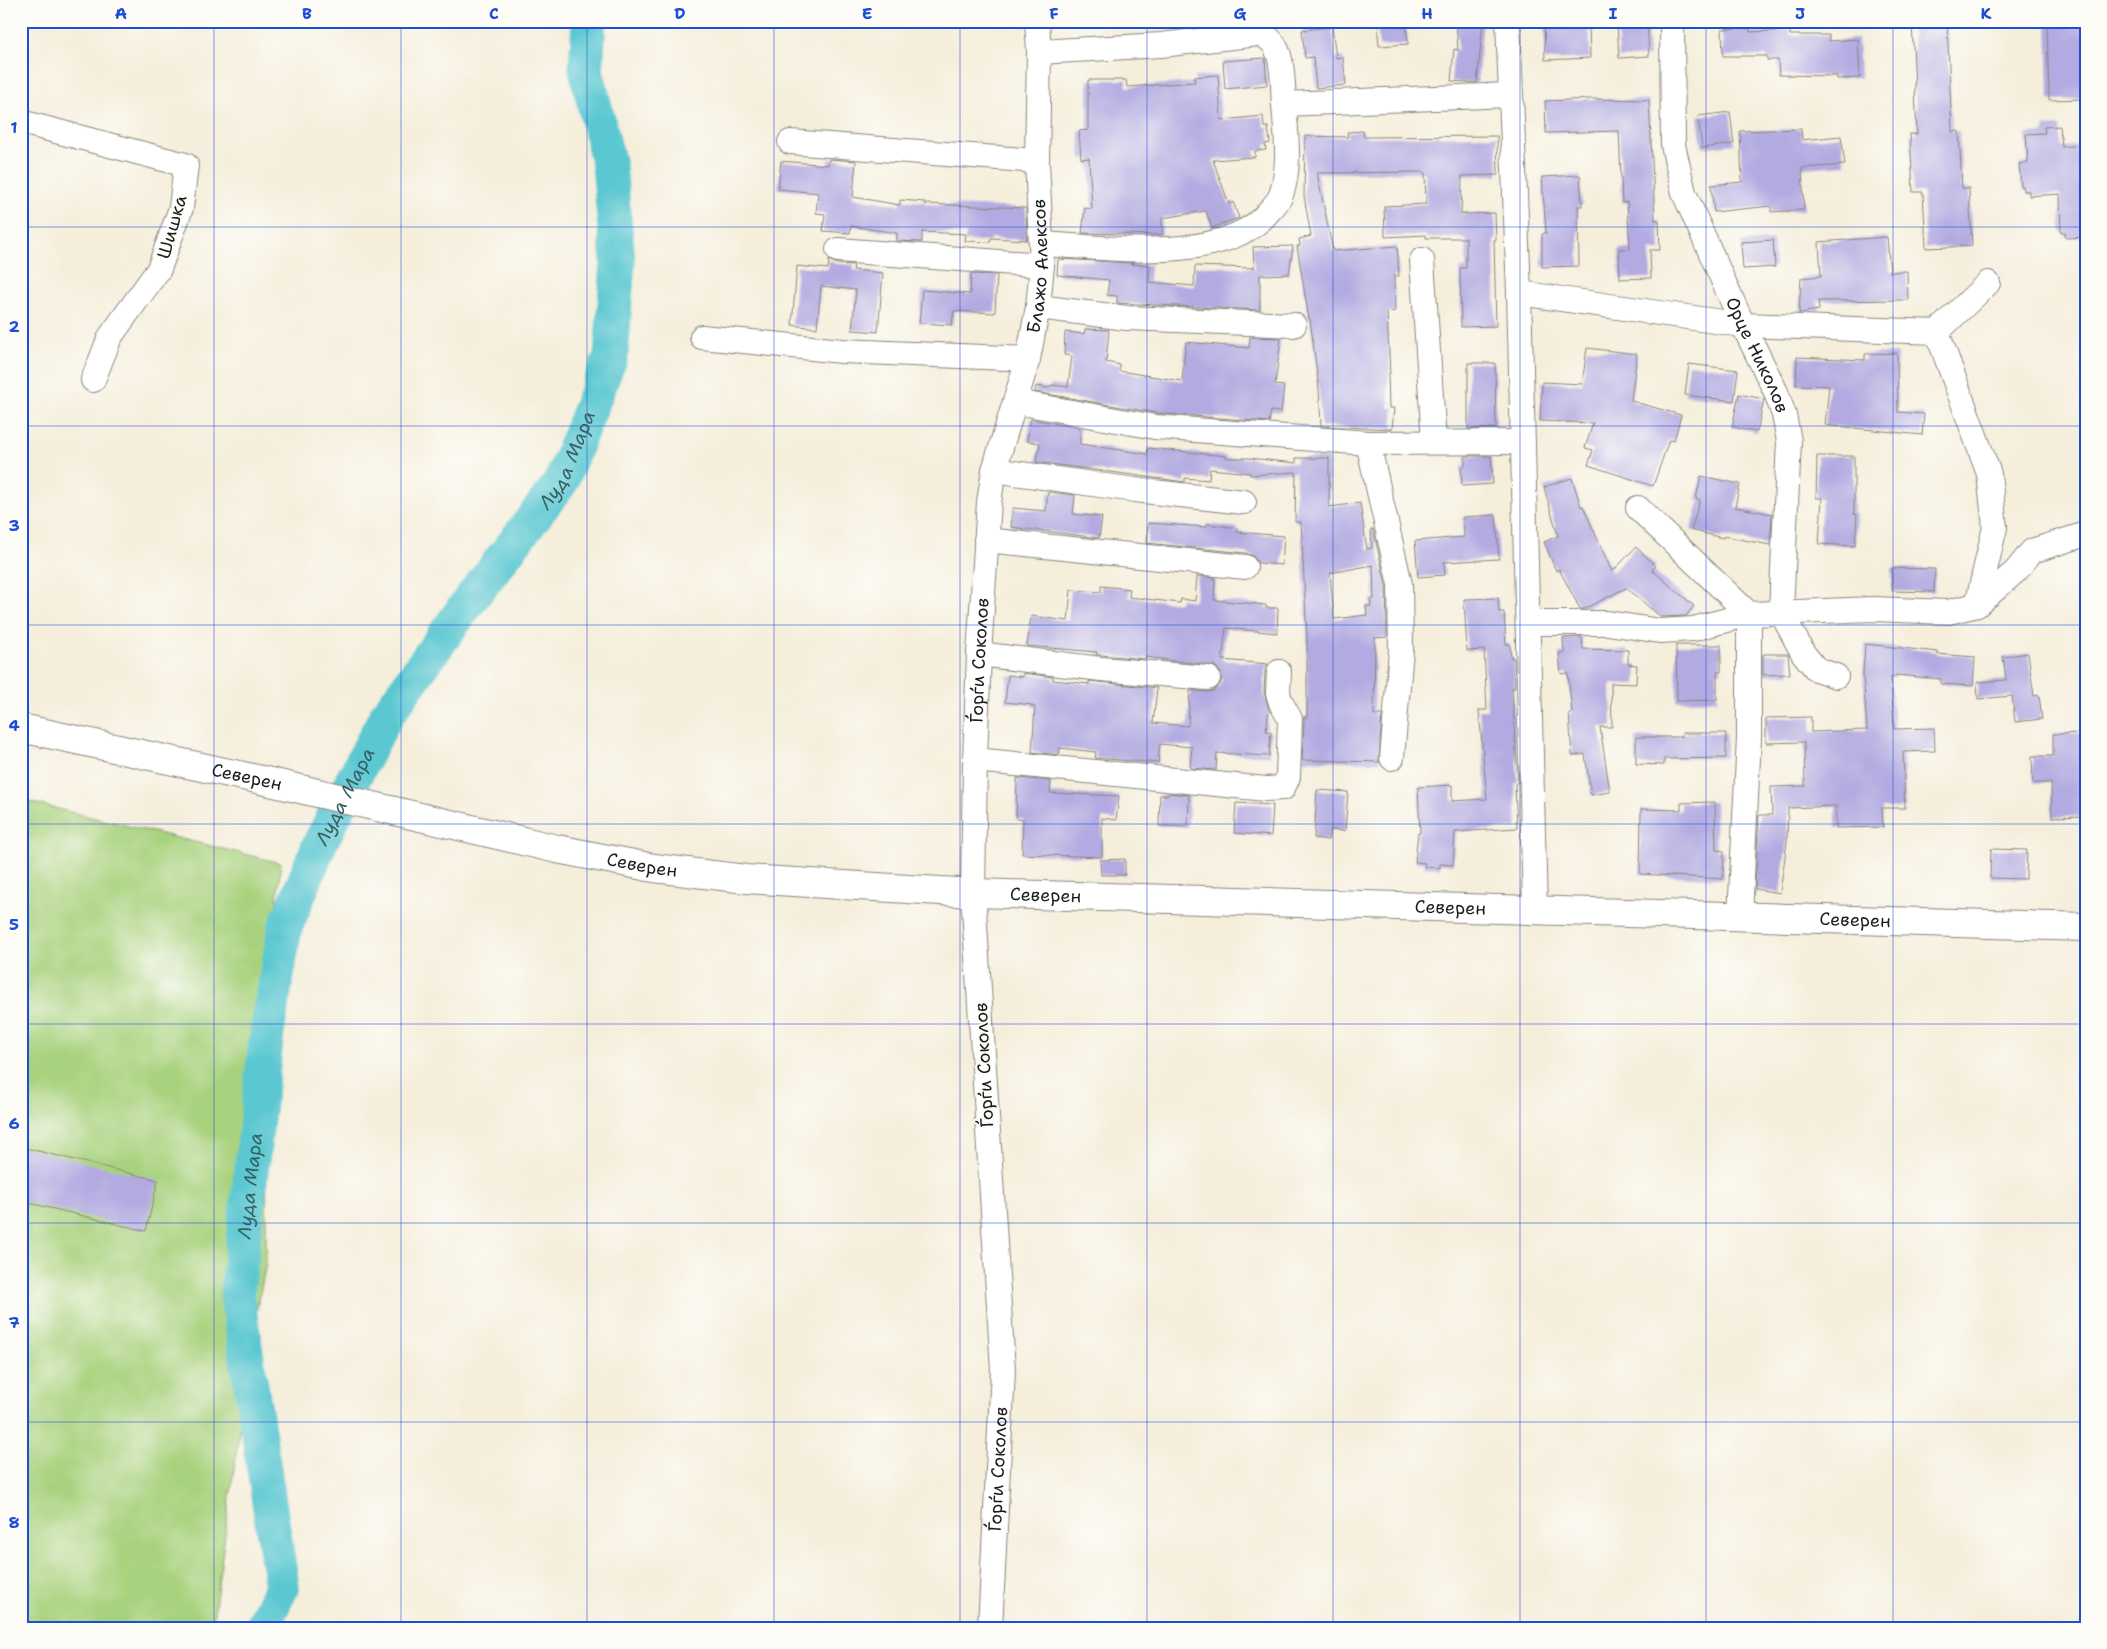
<svg xmlns="http://www.w3.org/2000/svg" width="2107" height="1649" viewBox="0 0 2107 1649" font-family="'Shantell Sans',sans-serif">
<style>
.green{fill:#a9d27e;stroke:#62774d}
.lines{fill:none;stroke-linecap:round;stroke-linejoin:round}
.river{stroke:#5ac7d1;stroke-width:35}
.building{fill:#b2aae1;fill-rule:evenodd}
.minor-casing{stroke:#88857c;stroke-width:26}
.major-casing{stroke:#88857c;stroke-width:30}
.minor{stroke:#fff;stroke-width:24}
.major{stroke:#fff;stroke-width:28}
.grid{fill:none;stroke:#1d4ed8;stroke-width:1;stroke-opacity:0.55}
.labels{text-anchor:middle;stroke-width:4;stroke-linejoin:round;paint-order:stroke}
.street-label{font-size:18px;fill:#1c1c1c;stroke:#fdfcf7}
.water-label{font-size:19px;font-style:italic;fill:#356064;stroke:#fdfcf7}
.neatline{fill:none;stroke:#1d4ed8;stroke-width:2}
.grid-label{font-size:16px;text-anchor:middle;font-weight:bold;fill:#1d4ed8}
</style>
<rect width="100%" height="100%" fill="#fdfcf7"/>
<filter id="ink" filterUnits="userSpaceOnUse"><feTurbulence type="fractalNoise" baseFrequency=".02" numOctaves="2"/><feDisplacementMap in="SourceGraphic" scale="10" xChannelSelector="R" yChannelSelector="G"/><feConvolveMatrix kernelMatrix="1 2 1 2 8 2 1 2 1" color-interpolation-filters="sRGB"/></filter>
<filter id="wash" filterUnits="userSpaceOnUse"><feTurbulence type="fractalNoise" baseFrequency=".0096" numOctaves="4" result="noise"/><feDisplacementMap in="SourceGraphic" scale="20" xChannelSelector="R" yChannelSelector="G"/><feGaussianBlur stdDeviation="1.12" result="paint"/><feColorMatrix in="noise" values="0 0 0 0 0 0 0 0 0 0 0 0 0 0 0 0 0 1.4 0 .05"/><feComposite in="paint" operator="in"/></filter>
<g filter="url(#wash)">
<rect width="100%" height="100%" fill="#f5eedb"/>
<path class="green" d="M21 800 281 863 268 984 266 1263 255 1319 212 1628H21Z"/>
<g class="lines">
<path class="river" id="s1" d="M262 1628 282 1586 237 1294 267 1032 285 928 320 843 386 716 469 601 561 482 611 356 618 261 609 165 586 70 589 21"/>
</g>
<g id="blocks">
<path class="building" d="M1377 21H1406L1408 44 1379 46Z
M1456 21H1483L1477 83 1451 81 1454 49 1458 50Z
M1544 21H1589L1590 58 1545 60Z
M1617 21H1647L1649 56 1619 58Z
M1947 21 1952 132 1959 131 1962 188H1969L1972 246 1926 248 1923 192H1913L1910 134H1917L1912 22Z
M2047 21H2085L2086 99 2049 100Z
M1332 27 1336 58 1343 57 1346 85 1316 88 1313 57 1305 58 1302 30Z
M1750 28V32L1790 30V35H1829V41L1858 39 1860 78 1837 79V76L1779 75 1778 60H1767V56H1723L1722 29Z
M1265 58 1267 85 1225 89 1223 61Z
M1218 75 1221 120 1263 116 1264 127H1268L1270 143 1265 144 1266 150 1255 151V157L1213 160 1229 204 1233 202 1239 218 1212 228 1206 211 1162 218V235L1082 233 1085 208 1092 209 1089 158 1081 159 1079 131 1088 130V80H1126L1127 87 1195 82 1194 77Z
M1592 99 1649 100 1655 220H1659L1660 250H1650L1651 278 1620 279 1619 249H1630L1627 202 1622 203 1619 131 1546 133 1545 101Z
M1730 112 1734 144 1702 148 1698 116Z
M2060 126 2062 147 2081 145 2082 152H2086V237L2066 238 2065 232H2061L2060 194 2029 196V191H2024L2023 186H2021L2019 164 2028 163 2026 134 2045 133 2044 127Z
M1801 129 1802 140 1841 136 1845 165 1802 168 1804 210 1771 212V206L1714 212 1711 185 1742 182 1740 131Z
M1363 131 1364 137 1497 136 1498 175 1462 176 1461 214 1495 213 1496 240H1494L1496 326 1461 327 1460 268H1466V238H1426V235L1385 237 1384 206 1426 204 1425 172 1317 173 1333 251 1397 246 1399 276H1394L1395 311 1387 312 1390 374 1388 375 1389 408H1394L1392 429 1321 426 1319 389 1310 319H1309L1297 246H1300L1299 239 1311 236 1304 196 1305 136 1348 137 1347 132Z
M829 159 856 161 853 197 900 205V200L925 202V204L1026 208 1027 240 991 238 990 242 965 241 966 234 922 232V242L897 241V233L851 226 850 233 823 231 825 214 816 213 818 193 778 189 781 161 828 165Z
M1580 175 1582 206H1578L1579 266 1542 267V234L1546 233 1542 177Z
M1887 237 1890 272 1907 271 1908 300 1818 301 1819 310 1799 313 1801 278 1821 276 1819 242Z
M1773 240 1775 267 1743 269 1741 242Z
M1293 246 1289 274 1260 275V310L1117 303V296L1107 295 1109 280 1057 275 1058 259 1134 263 1130 264 1150 265 1149 282 1194 286 1195 266 1254 268 1253 247Z
M829 260 837 264 854 265 853 270 883 273 878 332 852 330 856 290 821 286 817 328 792 325 797 266 828 269Z
M971 274 997 275 995 313 954 311 952 325 919 323 922 290 970 294Z
M1085 329 1109 330 1106 362 1120 365 1119 371 1182 381 1186 342 1249 348 1250 337 1281 338 1275 385 1284 386 1281 412 1271 411 1269 422 1157 413 1035 392 1036 386 1049 388 1051 385 1068 387 1072 356 1064 355 1065 332 1084 334Z
M1587 348 1637 354 1631 401 1681 415 1674 441 1669 440 1653 486 1588 465 1593 450 1585 448 1593 423 1540 421 1542 382 1582 384Z
M1897 353 1898 412 1924 414 1922 435 1825 425 1829 386 1796 385 1797 357 1865 360V354Z
M1468 363H1495L1496 428 1468 429Z
M1689 364 1738 370 1734 401 1685 395Z
M1739 394 1764 399 1757 432 1732 427Z
M1031 419 1080 428V444L1147 454 1148 448 1226 456V458H1249L1296 463V458H1329V507L1360 503 1367 549 1372 548 1371 529H1373L1386 586 1387 637 1375 638 1374 715H1382L1379 762 1302 760 1304 722V717H1307V637L1301 522H1295L1296 472 1250 475V473L1210 469 1209 480 1185 478V482L1036 462 1040 443 1027 441ZM1373 565 1374 599H1370L1371 606H1366L1367 615 1334 619 1330 573Z
M1465 456H1491L1493 484 1462 486 1461 467 1465 466Z
M1817 456H1854V514H1857L1855 546 1819 544 1822 498H1816Z
M1701 476 1740 484 1735 507 1772 514 1770 545 1724 536 1723 538 1691 530 1700 500 1696 499Z
M1572 478 1581 507 1583 506 1612 572 1636 547 1656 566 1652 570 1694 606 1686 616 1661 617 1626 588 1584 609H1580L1559 569 1556 571 1544 542 1558 536 1544 487Z
M1048 492 1075 495 1073 514 1102 517 1099 538 1011 527 1013 508 1046 511Z
M1496 515 1499 559 1444 562 1445 575 1418 577 1415 541 1464 537 1463 517Z
M1148 523 1206 527 1207 524 1238 528 1237 532 1284 536 1282 565 1258 563 1253 556 1246 553 1147 543Z
M1892 568 1935 569 1934 592 1892 591Z
M1197 576 1215 578 1214 600 1266 605V608H1278L1277 633 1226 628 1222 660 1268 664 1265 671 1264 692 1269 709 1266 731 1271 732 1269 756 1217 753 1216 770 1190 768 1192 747 1160 744 1158 763 1095 758 1096 752 1060 748 1059 755 1032 752 1035 707H1032V705L1005 702 1008 675 1023 677V673L1053 677V680L1089 684V681L1157 688 1153 723 1188 726 1190 690 1207 692 1213 691 1219 686 1222 680 1221 673 1215 666 1145 657V659L1102 655H1096L1097 652 1027 646 1031 616 1068 621 1071 590 1101 592V586L1130 589 1129 597 1180 603 1181 599 1195 601Z
M1498 598 1499 612H1504L1506 644H1510L1511 658H1514L1515 688H1512L1518 782 1515 784 1517 828 1455 832 1453 865 1440 864V868L1424 867 1425 863 1415 862 1418 833H1420L1418 787 1452 785V801L1487 799 1479 710H1487L1484 650 1467 651 1464 599Z
M1582 637 1583 649 1628 650V664L1637 665 1636 684 1611 683 1612 727H1600L1610 792 1591 795 1585 754 1572 756 1569 713H1572L1568 673 1561 674 1559 653H1564L1563 638Z
M1865 644 1938 652 1937 654 1975 657 1973 686 1941 684V679L1896 675 1895 677H1891L1894 729 1934 728 1935 751 1903 752 1905 808H1882L1883 827 1836 828V806L1788 808 1787 842 1780 893 1755 889 1759 815H1772L1771 787 1805 786 1804 742 1766 743V718L1811 717V732L1867 730 1863 674Z
M1676 645H1721V672H1717V700L1677 701Z
M2028 653 2034 696 2039 695 2042 719 2015 722 2012 696 1978 699 1977 682 2006 680 2003 657Z
M1763 654H1788L1790 674 1763 675Z
M1682 733H1726V758L1664 759V765L1636 764V737H1682Z
M2086 733V816L2052 817 2051 783H2033L2032 756H2053V734Z
M1017 778 1051 781 1050 793 1119 796 1116 820 1102 818V857L1022 854 1023 819H1016Z
M1317 790 1348 792 1345 831 1330 830 1328 840 1314 838Z
M1169 793 1189 795 1188 827 1159 826 1160 795H1169Z
M1715 802 1716 850 1724 851 1723 879 1640 874 1641 809 1681 810V803Z
M1236 803 1273 805 1271 836 1234 833Z
M1991 849 2027 850 2026 879 1990 878Z
M1125 859V875H1101L1100 860Z
M21 1147 158 1180 146 1231 21 1201Z"/>
</g>
</g>
<g filter="url(#ink)">
<use href="#blocks" fill-opacity="0" stroke="#88857c" stroke-width="1"/>
<g class="lines">
<g class="minor-casing">
<g id="minor">
<path d="M1508 21 1519 293 1535 911"/>
<path id="s2" d="M1672 21 1673 145 1684 193 1743 325 1776 392 1784 415 1789 441 1781 612 1803 653 1816 669 1836 676"/>
<path d="M1039 52 1161 45 1258 34C1286 39 1282 82 1284 104L1510 95"/>
<path d="M21 122 186 165 181 208 159 269 110 337 93 380"/>
<path d="M790 142 1037 161"/>
<path d="M1041 244C1104 247 1227 266 1270 210 1274 206 1279 200 1281 195 1291 167 1286 133 1284 104"/>
<path d="M838 250 1042 265"/>
<path d="M1422 260 1434 442"/>
<path d="M1519 293 1743 325 1937 332 1988 283"/>
<path d="M1038 307 1127 318 1294 325"/>
<path d="M1937 332 1989 474 1995 527 1977 605"/>
<path d="M702 337 842 351 1028 359"/>
<path d="M1016 402 1155 427 1368 443 1523 442"/>
<path d="M1368 443 1400 584 1401 650 1392 758"/>
<path d="M994 470 1135 490 1244 502"/>
<path d="M1638 508 1749 614V738L1740 916"/>
<path d="M986 540 1245 567"/>
<path d="M1528 623H1608L1660 631 1693 629 1749 614 1873 609 1948 612 1977 605 2016 571 2032 551 2086 534"/>
<path d="M979 654 1101 669 1208 678"/>
<path d="M975 760 1266 789 1283 788 1288 777 1290 719 1281 703 1278 693 1279 672"/>
<path id="s3" d="M990 1628 1003 1370 973 893 975 760 979 654 989 502 994 470 1028 359 1038 307 1042 265 1037 161 1039 52 1037 21"/>
</g>
</g>
<g class="major-casing">
<g id="major">
<path id="s4" d="M21 728 266 781 557 849 654 868 746 879 973 893 2086 927"/>
</g>
</g>
<use href="#minor" class="minor"/>
<use href="#major" class="major"/>
</g>
</g>
<path class="grid" d="M214 21V1628M401 21V1628M587 21V1628M774 21V1628M960 21V1628M1147 21V1628M1333 21V1628M1520 21V1628M1706 21V1628M1893 21V1628M21 227H2086M21 426H2086M21 625H2086M21 824H2086M21 1024H2086M21 1223H2086M21 1422H2086"/>
<g class="labels">
<g class="street-label">
<text transform="translate(172 227) rotate(-74)" y="6">Шишка</text>
<text dy="6" stroke="none"><textPath href="#s3" startOffset="1370">Блажо Алексов</textPath></text>
<text dy="6" stroke="none"><textPath href="#s2" startOffset="351">Орце Николов</textPath></text>
<text dy="6" stroke="none"><textPath href="#s3" startOffset="969">Ѓорѓи Соколов</textPath></text>
<text dy="6" stroke="none"><textPath href="#s4" startOffset="231">Северен</textPath></text>
<text dy="6" stroke="none"><textPath href="#s4" startOffset="636">Северен</textPath></text>
<text dy="6" stroke="none"><textPath href="#s4" startOffset="1041">Северен</textPath></text>
<text dy="6" stroke="none"><textPath href="#s4" startOffset="1446">Северен</textPath></text>
<text dy="6" stroke="none"><textPath href="#s4" startOffset="1851">Северен</textPath></text>
<text transform="translate(984 1065) rotate(-93)" y="6">Ѓорѓи Соколов</text>
<text dy="6" stroke="none"><textPath href="#s3" startOffset="159">Ѓорѓи Соколов</textPath></text>
</g>
<g class="water-label">
<text dy="7" stroke="none"><textPath href="#s1" startOffset="1261">Луда Мара</textPath></text>
<text dy="7" stroke="none"><textPath href="#s1" startOffset="856">Луда Мара</textPath></text>
<text dy="7" stroke="none"><textPath href="#s1" startOffset="451">Луда Мара</textPath></text>
</g>
</g>
<rect width="2107" height="1649" fill="none" stroke="#fdfcf7" stroke-width="55"/>
<rect x="28" y="28" width="2052" height="1594" class="neatline"/>
<g class="grid-label">
<text x="121" y="19">A</text>
<text x="307" y="19">B</text>
<text x="494" y="19">C</text>
<text x="680" y="19">D</text>
<text x="867" y="19">E</text>
<text x="1054" y="19">F</text>
<text x="1240" y="19">G</text>
<text x="1427" y="19">H</text>
<text x="1613" y="19">I</text>
<text x="1800" y="19">J</text>
<text x="1986" y="19">K</text>
<text x="14" y="133">1</text>
<text x="14" y="332">2</text>
<text x="14" y="531">3</text>
<text x="14" y="731">4</text>
<text x="14" y="930">5</text>
<text x="14" y="1129">6</text>
<text x="14" y="1328">7</text>
<text x="14" y="1528">8</text>
</g>
</svg>
